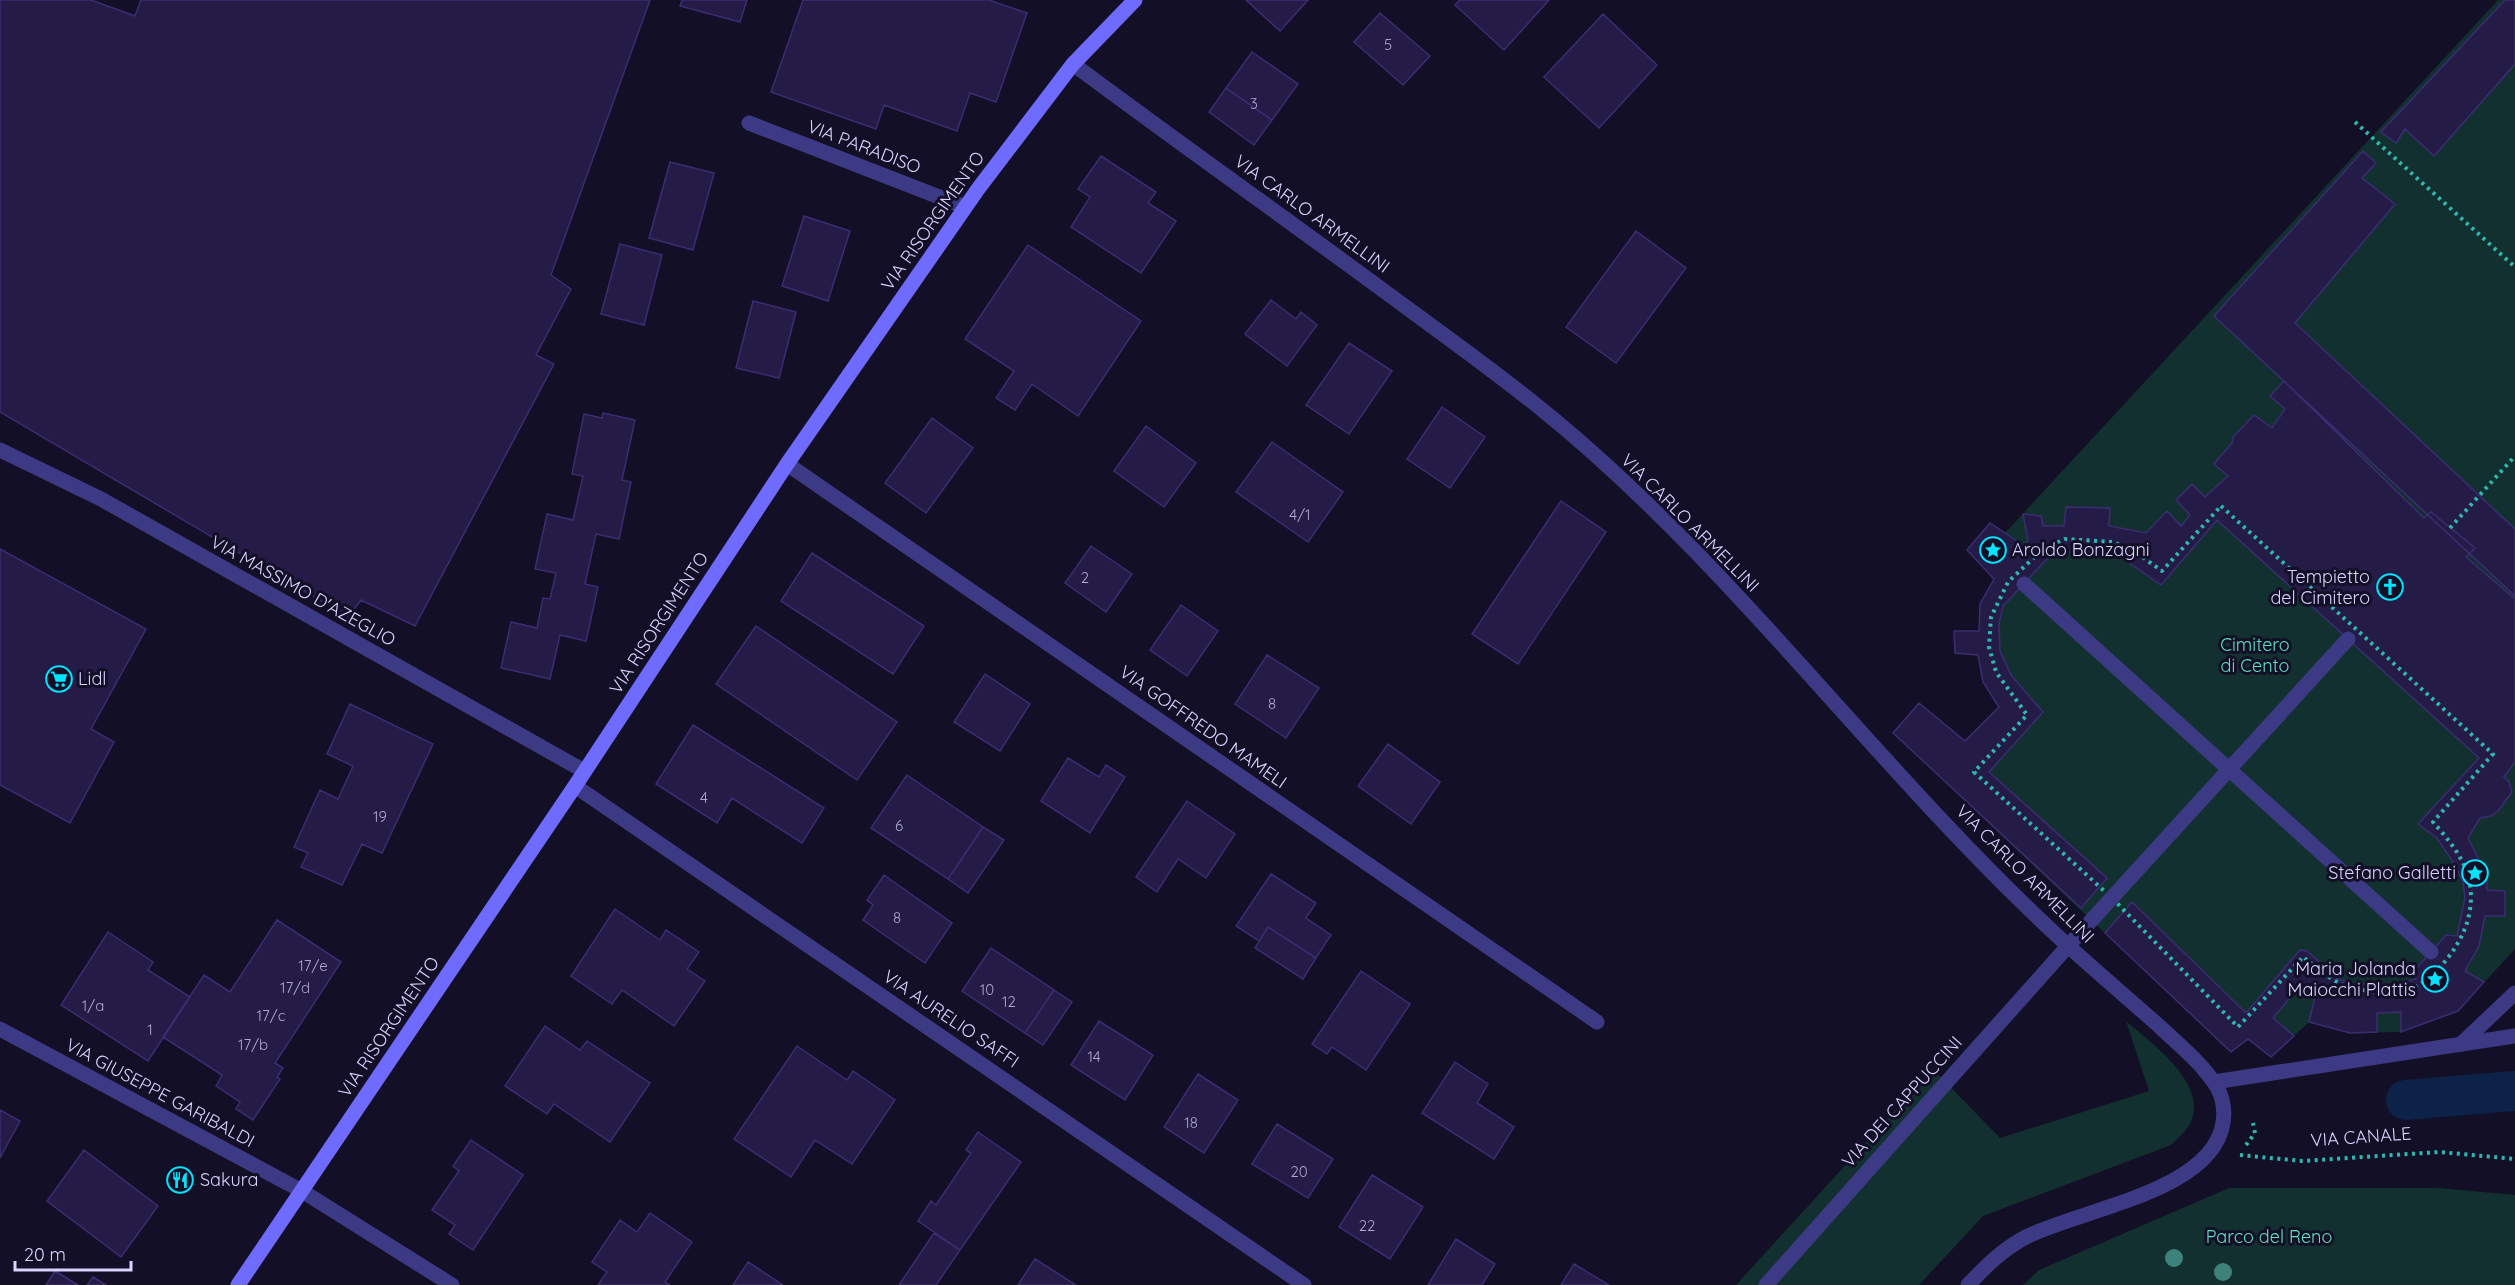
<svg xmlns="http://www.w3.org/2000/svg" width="2515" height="1285" viewBox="0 0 2515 1285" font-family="Quicksand,sans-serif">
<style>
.green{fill:#12302f}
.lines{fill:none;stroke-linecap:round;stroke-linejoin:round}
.canal{stroke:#0c2248;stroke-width:40}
.building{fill:#241b47;stroke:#3b2d73;stroke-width:1.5}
.path{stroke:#2fb8b0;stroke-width:4;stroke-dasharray:3 4.5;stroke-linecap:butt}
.lane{stroke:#3d3a85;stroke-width:15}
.street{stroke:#3d3a85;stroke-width:15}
.secondary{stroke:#6f6bff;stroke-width:15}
.tree{fill:#3d827b}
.labels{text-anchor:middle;stroke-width:6;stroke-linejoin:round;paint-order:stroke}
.number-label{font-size:15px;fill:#aca6d1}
.street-label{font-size:18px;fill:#d9d4ff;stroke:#130f26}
.poi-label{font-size:18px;fill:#d9d4ff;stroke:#130f26;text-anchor:start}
.park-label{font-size:18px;fill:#5fe0c0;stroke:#130f26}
</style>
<rect width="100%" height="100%" fill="#130f26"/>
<path class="green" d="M2498 0H2515V949L2458 1011 2401 1032 2350 1033 2309 1022 2271 1057 2248 1040 2231 1052 1893 733 1919 703 1965 741 1999 707 1983 682 1978 655 1955 653 1954 631H1979L1980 604 1994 579 1967 550 1990 523 2005 533Z
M2126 1021C2151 1043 2210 1084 2190 1124 2186 1131 2177 1139 2171 1145L1983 1216 1919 1285H1736L1933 1069 2000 1138 2149 1091Z
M2229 1188H2439L2515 1195V1285H2023L2039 1270Z"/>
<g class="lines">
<path class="canal" d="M2406 1100 2515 1091"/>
</g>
<path class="building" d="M0 0H91L135 16 141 0H650L551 275 571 289 536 355 554 364 415 626 361 600 348 617 0 412Z
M682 0H747L740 22 680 6Z
M803 0H989L1027 13 996 102 970 93 957 131 884 105 876 129 771 92Z
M1246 0H1308L1280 31Z
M1460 0H1549L1504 50 1455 5Z
M2505 0H2515V64L2434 156 2405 129 2396 143 2381 132Z
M1380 13 1430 56 1403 85 1354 42Z
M1603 14 1657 65 1599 128 1544 77Z
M1252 52 1298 84 1272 120 1226 88Z
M1226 88 1272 120 1254 145 1209 112Z
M2363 151 2376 163 2362 178 2395 204 2295 323 2515 529V596L2214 316Z
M1101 156 1156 192 1148 203 1176 221 1141 273 1071 227 1090 197 1078 189Z
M670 162 714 173 693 250 649 238Z
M804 216 850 231 828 301 782 286Z
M1636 231 1686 268 1616 363 1566 327Z
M620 244 662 255 644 325 601 314Z
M1028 245 1141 321 1078 416 1032 384 1015 410 996 398 1014 371 965 339Z
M1271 300 1296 319 1301 312 1317 325 1287 366 1245 334Z
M753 301 796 312 779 378 736 368Z
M1349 343 1392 371 1349 434 1306 405Z
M2284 381 2424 518 2431 512 2475 548 2466 557 2515 599V762L2504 777 2509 782 2512 792 2498 811 2491 816 2480 818 2468 838 2486 874 2487 890 2505 891V916H2485L2479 946 2465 971 2484 982 2458 1011 2401 1032V1012L2377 1013V1032L2350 1033 2309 1022 2316 993 2301 985 2273 1018 2294 1036 2271 1057 2248 1039 2231 1052 2105 933 2132 902 2246 1013 2300 950 2307 951 2338 979 2355 984H2398L2416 979V969L2446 935 2457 936 2465 898 2463 882 2455 865 2437 838 2418 824 2479 758 2217 520 2161 585 2115 553 2077 551 2055 554 2045 561 2003 606 1999 624 2000 651 2011 675 2043 712 1989 772 2107 878 2081 908 1893 733 1919 703 1965 741 1999 707 1983 682 1978 655 1955 653 1954 631H1979L1980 604 1994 579 1967 550 1990 523 2023 545 2028 541 2023 514 2041 516 2043 526H2064L2066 507 2110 508 2109 526 2146 533 2167 511 2181 526 2190 515 2176 500 2192 484 2205 497 2228 476 2214 464 2232 443 2233 437 2254 415 2272 428 2285 409 2270 396Z
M1442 407 1485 437 1450 488 1407 459Z
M603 413 635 420 622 480 631 482 619 539 596 534 585 584 598 587 586 641 560 635 550 679 501 668 511 622 537 628 543 598 550 599 556 573 535 569 547 514 573 520 583 476 572 474 584 414 602 418Z
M932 418 973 448 926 513 885 483Z
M1146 426 1196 463 1164 507 1114 471Z
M1272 442 1343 492 1308 542 1236 492Z
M1561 501 1606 532 1518 664 1472 634Z
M1091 546 1132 574 1106 612 1065 583Z
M0 549 146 629 91 729 114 742 70 823 0 785Z
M812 553 924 626 893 674 781 601Z
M1181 605 1218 631 1187 676 1150 650Z
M756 626 897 722 857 780 716 684Z
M1267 655 1319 688 1286 738 1235 704Z
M985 674 1030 704 1000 751 954 722Z
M350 704 433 744 382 853 362 844 342 885 301 867 308 853 294 847 320 790 338 799 353 766 327 754Z
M693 725 824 808 802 843 732 798 717 823 656 784Z
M1388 744 1440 782 1411 824 1358 786Z
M1068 758 1099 777 1106 765 1125 777 1090 833 1041 801Z
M907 775 983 827 948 879 871 828Z
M1187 801 1235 834 1206 878 1178 859 1157 892 1136 877Z
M983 827 1004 840 968 893 948 879Z
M1271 874 1316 903 1306 918 1331 935 1316 958 1268 927 1259 941 1236 926Z
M884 875 952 923 925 963 863 920 873 905 867 900Z
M615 909 660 940 666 930 699 952 687 969 705 981 674 1026 622 990 612 1004 571 976Z
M277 920 341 962 275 1063 283 1068 277 1077 280 1079 253 1120 236 1109 240 1102 216 1086 222 1075 163 1037 204 975 230 992Z
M1268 927 1316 958 1303 979 1255 948Z
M108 932 153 962 148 970 190 997 148 1061 61 1005Z
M991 948 1054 990 1025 1033 962 991Z
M1361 971 1410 1004 1366 1070 1332 1047 1327 1054 1312 1044Z
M1054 990 1072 1002 1043 1045 1025 1033Z
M1099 1021 1153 1055 1125 1100 1071 1065Z
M545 1026 580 1050 587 1041 650 1083 610 1142 554 1104 547 1114 505 1086Z
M797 1046 847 1080 853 1071 895 1100 852 1164 815 1140 791 1177 734 1139Z
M1455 1062 1488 1084 1477 1103 1514 1127 1494 1159 1422 1113Z
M1198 1074 1238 1100 1204 1153 1164 1127Z
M0 1110 20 1121 0 1158Z
M1277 1124 1333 1159 1308 1198 1252 1164Z
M978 1132 1021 1162 960 1250 918 1221 931 1201 936 1205 971 1153 966 1150Z
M471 1140 523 1175 473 1250 449 1234 455 1225 432 1210 459 1171 453 1166Z
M84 1150 158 1206 121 1257 47 1201Z
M1372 1175 1423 1207 1390 1259 1339 1227Z
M650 1213 692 1242 665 1282 670 1285H598L607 1272 592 1262 620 1220 637 1232Z
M934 1233 960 1250 936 1285H899Z
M1456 1239 1495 1264 1482 1285H1428Z
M1035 1259 1076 1285H1018Z
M748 1262 783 1285H733Z
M1574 1264 1609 1285H1561Z
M55 1271 78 1285H46Z
M93 1277 106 1285H87Z"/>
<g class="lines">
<path class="path" d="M2355 122 2515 267
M2221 506 2493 754 2433 822C2447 838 2462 855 2468 876 2475 900 2469 926 2456 946 2448 960 2426 985 2410 989 2389 994 2361 992 2341 984 2328 978 2315 966 2303 957L2238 1027 2112 898 1974 772 2027 715 1996 672 1989 647 1991 617 2008 582 2043 549 2065 539 2113 542 2134 551 2162 571Z
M2450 528 2515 456
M2246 1145 2255 1133 2253 1123
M2240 1155 2302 1161 2440 1152 2515 1159"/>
<path class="lane" d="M749 123 965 207
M2024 584 2431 952
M2068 946 2348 639
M2461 1044 2515 993"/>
<path class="street" d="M1073 64C1175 140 1278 213 1380 288 1434 328 1488 366 1540 408 1730 561 1873 764 2051 930 2086 963 2122 993 2158 1025 2178 1044 2202 1063 2217 1087 2223 1098 2225 1110 2223 1123 2212 1192 2081 1209 2026 1237 2003 1249 1986 1266 1968 1285
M0 450 101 499 584 771
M787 464 1597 1022
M575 786 1304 1285
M0 1029 302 1191 452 1285
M2214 1082 2515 1036
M1766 1285 2068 946"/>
<path class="secondary" d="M238 1285 575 786 787 464 978 189 1073 64 1135 0"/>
</g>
<g class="tree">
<circle cx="2174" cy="1258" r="9"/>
<circle cx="2223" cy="1272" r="9"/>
</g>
<defs>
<g id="sight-ring" transform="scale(1.35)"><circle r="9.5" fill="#130f26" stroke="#00e5ff" stroke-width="1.5"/><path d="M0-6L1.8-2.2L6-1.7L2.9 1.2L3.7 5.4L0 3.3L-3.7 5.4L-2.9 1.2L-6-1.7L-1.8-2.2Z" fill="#00e5ff"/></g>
<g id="church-ring" transform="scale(1.35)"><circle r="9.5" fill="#130f26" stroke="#00e5ff" stroke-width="1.5"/><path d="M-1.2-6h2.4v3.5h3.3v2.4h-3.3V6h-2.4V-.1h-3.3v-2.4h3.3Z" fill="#00e5ff"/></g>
<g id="supermarket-ring" transform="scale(1.35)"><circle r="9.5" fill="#130f26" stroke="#00e5ff" stroke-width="1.5"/><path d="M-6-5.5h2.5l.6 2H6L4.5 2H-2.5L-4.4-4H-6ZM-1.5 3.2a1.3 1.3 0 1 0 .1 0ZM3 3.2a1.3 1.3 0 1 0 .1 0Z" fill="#00e5ff"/></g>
<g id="restaurant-ring" transform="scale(1.35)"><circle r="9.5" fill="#130f26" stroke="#00e5ff" stroke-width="1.5"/><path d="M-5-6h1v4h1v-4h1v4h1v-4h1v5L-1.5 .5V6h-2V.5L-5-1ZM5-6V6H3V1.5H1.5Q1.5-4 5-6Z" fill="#00e5ff"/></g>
</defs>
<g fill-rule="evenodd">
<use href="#sight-ring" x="1993" y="550"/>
<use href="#church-ring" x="2390" y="587"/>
<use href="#supermarket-ring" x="59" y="679"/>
<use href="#sight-ring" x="2475" y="873"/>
<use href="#sight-ring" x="2435" y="979"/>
<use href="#restaurant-ring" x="180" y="1180"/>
</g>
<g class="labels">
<g class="number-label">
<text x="1388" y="50">5</text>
<text x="1254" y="109">3</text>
<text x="1300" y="520">4/1</text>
<text x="1085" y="583">2</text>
<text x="1272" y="709">8</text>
<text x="704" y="803">4</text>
<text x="380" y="822">19</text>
<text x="899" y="831">6</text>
<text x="897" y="923">8</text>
<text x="313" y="971">17/e</text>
<text x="295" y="993">17/d</text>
<text x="987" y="995">10</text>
<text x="1009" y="1007">12</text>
<text x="93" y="1011">1/a</text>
<text x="271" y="1021">17/c</text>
<text x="150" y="1035">1</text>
<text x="253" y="1050">17/b</text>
<text x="1094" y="1062">14</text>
<text x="1191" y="1128">18</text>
<text x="1299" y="1177">20</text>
<text x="1367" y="1231">22</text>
</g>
<g class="street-label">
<text transform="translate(864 147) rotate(21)" y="6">VIA PARADISO</text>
<text transform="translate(1312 214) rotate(36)" y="6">VIA CARLO ARMELLINI</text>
<text transform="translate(933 221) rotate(-55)" y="6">VIA RISORGIMENTO</text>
<text transform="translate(1690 523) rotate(45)" y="6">VIA CARLO ARMELLINI</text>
<text transform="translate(303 591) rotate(29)" y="6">VIA MASSIMO D'AZEGLIO</text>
<text transform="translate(659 623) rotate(-57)" y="6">VIA RISORGIMENTO</text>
<text transform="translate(1203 727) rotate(35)" y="6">VIA GOFFREDO MAMELI</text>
<text transform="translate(2025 874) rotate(45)" y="6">VIA CARLO ARMELLINI</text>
<text transform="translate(951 1019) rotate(34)" y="6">VIA AURELIO SAFFI</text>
<text transform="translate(389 1027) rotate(-56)" y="6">VIA RISORGIMENTO</text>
<text transform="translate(160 1093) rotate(28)" y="6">VIA GIUSEPPE GARIBALDI</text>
<text transform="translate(1902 1102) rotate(-48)" y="6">VIA DEI CAPPUCCINI</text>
<text transform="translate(2361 1137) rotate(-4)" y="6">VIA CANALE</text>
</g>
<g class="poi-label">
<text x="2012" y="556">Aroldo Bonzagni</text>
<text x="2370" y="583" text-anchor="end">Tempietto<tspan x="2370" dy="21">del Cimitero</tspan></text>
<text x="78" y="685">Lidl</text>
<text x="2456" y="879" text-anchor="end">Stefano Galletti</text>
<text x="2416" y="975" text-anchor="end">Maria Jolanda<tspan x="2416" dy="21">Maiocchi Plattis</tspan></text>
<text x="200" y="1186">Sakura</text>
</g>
<g class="park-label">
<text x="2255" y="651">Cimitero<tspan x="2255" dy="21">di Cento</tspan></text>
<text x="2269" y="1243">Parco del Reno</text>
</g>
</g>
<path d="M15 1261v9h116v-9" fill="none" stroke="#d9d4ff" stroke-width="3"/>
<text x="24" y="1261" font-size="18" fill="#d9d4ff" stroke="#130f26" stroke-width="4.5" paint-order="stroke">20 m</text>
</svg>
